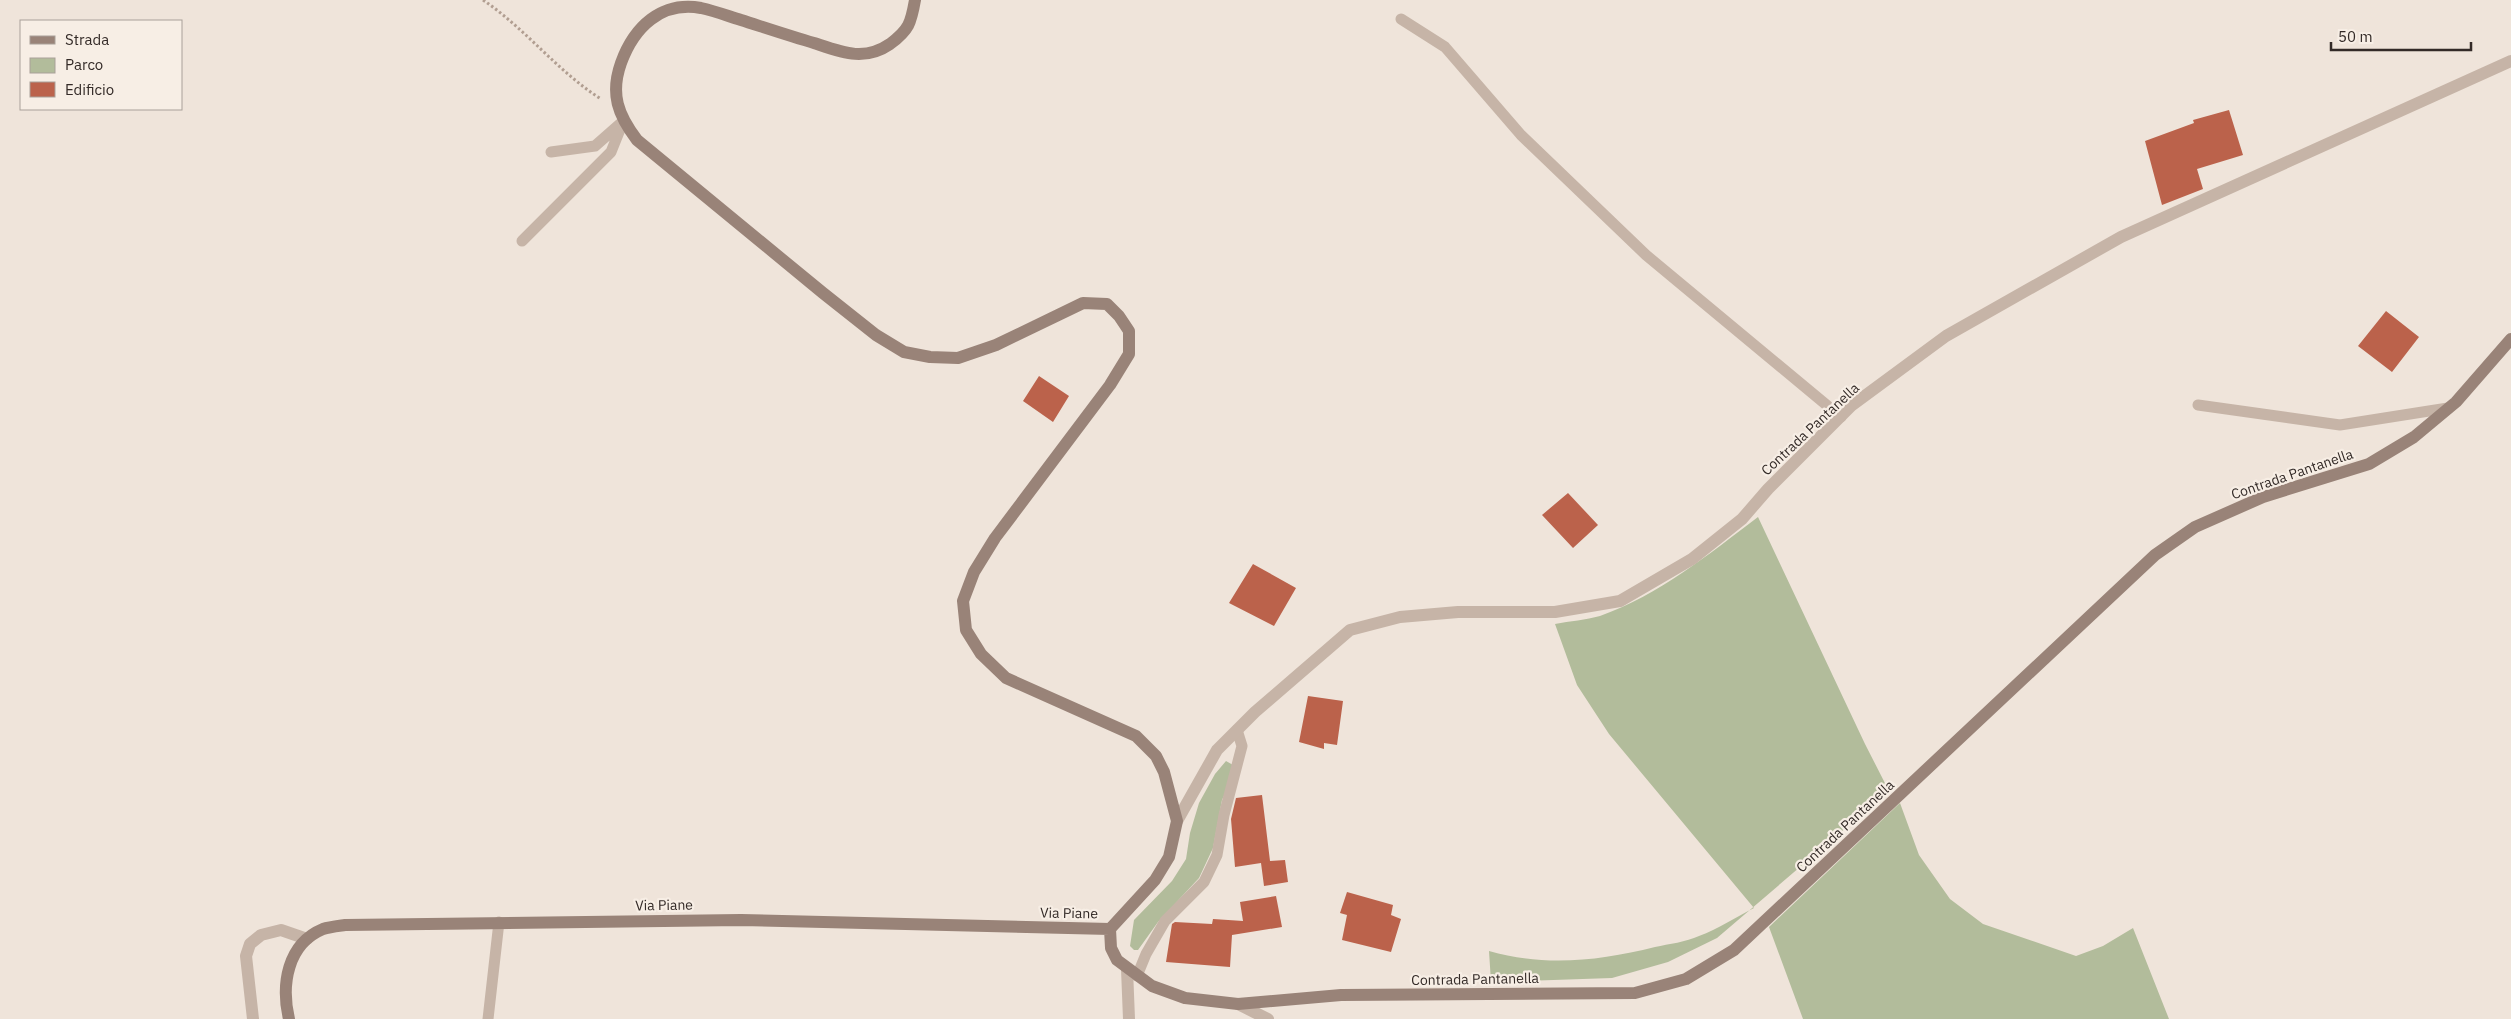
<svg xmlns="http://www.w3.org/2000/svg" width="2511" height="1019" viewBox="0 0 2511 1019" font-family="'IBM Plex Sans',sans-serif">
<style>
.green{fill:#b2bc9b}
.building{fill:#bb624b}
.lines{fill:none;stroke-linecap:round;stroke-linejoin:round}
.path{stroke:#b19e91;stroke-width:3;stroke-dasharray:2.5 2.5;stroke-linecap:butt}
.lane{stroke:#c6b4a7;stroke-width:11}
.street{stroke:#c6b4a7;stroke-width:12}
.secondary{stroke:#998378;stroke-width:12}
.labels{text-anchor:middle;stroke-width:4.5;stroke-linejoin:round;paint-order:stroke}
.street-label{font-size:14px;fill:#332a27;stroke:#f7eee5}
</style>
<rect width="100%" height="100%" fill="#efe4da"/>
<path class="green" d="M1758 517 1865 744 1889 791 1717 938 1668 962 1612 978 1491 982 1489 951C1545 967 1599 961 1655 947 1669 944 1686 942 1699 936 1718 929 1736 917 1754 908L1609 734 1577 685 1555 624C1570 621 1586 620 1600 616 1659 595 1709 554 1758 517Z
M1226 761 1233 765 1232 778 1222 800 1213 848 1199 878 1158 922 1138 950H1134L1130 946 1134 920 1172 881 1186 859 1190 833 1199 803 1215 774Z
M1900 803 1919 855 1950 899 1983 924 2076 956 2103 946 2133 928 2169 1019H1803L1769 927Z"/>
<path class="building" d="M2229 110 2243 155 2197 169 2203 189 2162 205 2145 141 2194 123 2193 120Z
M2386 311 2419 337 2392 372 2358 346Z
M1039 376 1069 396 1053 422 1023 401Z
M1568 493 1598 525 1573 548 1542 515Z
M1253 564 1296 588 1274 626 1229 603Z
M1308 696 1343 701 1337 745 1324 743V749L1299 742Z
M1262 795 1270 861 1285 860 1288 882 1264 886 1261 863 1235 867 1231 819 1236 798Z
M1347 892 1393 905 1391 915 1401 919 1391 952 1342 940 1347 915 1340 913Z
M1276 896 1282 927 1232 935 1230 967 1166 962 1172 924 1175 922 1212 924 1213 919 1243 921 1240 902Z"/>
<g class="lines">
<path class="path" d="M483 0C526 29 557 71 601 99"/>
<path class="lane" d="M1401 19 1445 47 1521 135 1646 255 1841 417
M551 152 595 146 620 124
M522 241 611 152 623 122
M2198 405 2340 425 2448 408
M1137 976 1146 954 1165 921 1204 882 1217 855 1224 815 1242 746 1237 730
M488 1019 499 922"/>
<path class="street" d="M1177 821 1217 750 1255 712 1350 630 1400 617 1458 612H1555L1620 601 1692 559 1742 519 1768 489 1851 406 1946 336 2121 237 2511 61
M1127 969 1129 1019
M1238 1004 1268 1019
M253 1019 246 956 250 944 261 935 281 930 307 939"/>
<path class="secondary" d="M915 0C911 23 909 30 890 44 864 62 841 52 814 43 790 36 766 28 741 20 728 16 715 11 701 8 661 1 634 27 621 63 610 94 618 115 637 140L823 293 876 335 904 352 930 357 958 358 996 345 1083 303 1107 304 1119 316 1129 331V354L1110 385 995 538 974 572 963 601 966 630 981 654 1006 678 1136 736 1156 756 1164 772 1177 821 1169 857 1155 880 1110 929
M1110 929 1111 948 1117 960 1152 986 1185 998 1238 1004 1341 995 1635 993 1686 979 1734 950 2155 555 2195 527 2263 497 2369 464 2414 437 2456 402 2511 339
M289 1019C281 985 287 944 323 929 329 927 338 926 345 925L741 920 1110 929"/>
</g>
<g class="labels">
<g class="street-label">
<text transform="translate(1810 429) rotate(-43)" y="5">Contrada Pantanella</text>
<text transform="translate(2292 474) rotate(-19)" y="5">Contrada Pantanella</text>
<text transform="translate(1845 826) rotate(-43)" y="5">Contrada Pantanella</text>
<text transform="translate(664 905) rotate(-1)" y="5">Via Piane</text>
<text transform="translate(1069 913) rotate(1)" y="5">Via Piane</text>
<text transform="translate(1475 979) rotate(-1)" y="5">Contrada Pantanella</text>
</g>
</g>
<rect x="20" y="20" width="162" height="90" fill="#f7eee5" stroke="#a9a099"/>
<rect x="30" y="36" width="25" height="8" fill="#998378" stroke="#a9a099"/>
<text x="65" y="45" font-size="15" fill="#332a27">Strada</text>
<rect x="30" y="58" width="25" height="15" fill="#b2bc9b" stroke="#a9a099"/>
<text x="65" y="70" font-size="15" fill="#332a27">Parco</text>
<rect x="30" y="82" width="25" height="15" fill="#bb624b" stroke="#a9a099"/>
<text x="65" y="95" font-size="15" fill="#332a27">Edificio</text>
<path d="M2331 42v8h140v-8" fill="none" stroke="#332a27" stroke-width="2.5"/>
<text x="2338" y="42" font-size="15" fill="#332a27" stroke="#f7eee5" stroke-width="4" paint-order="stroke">50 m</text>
</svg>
